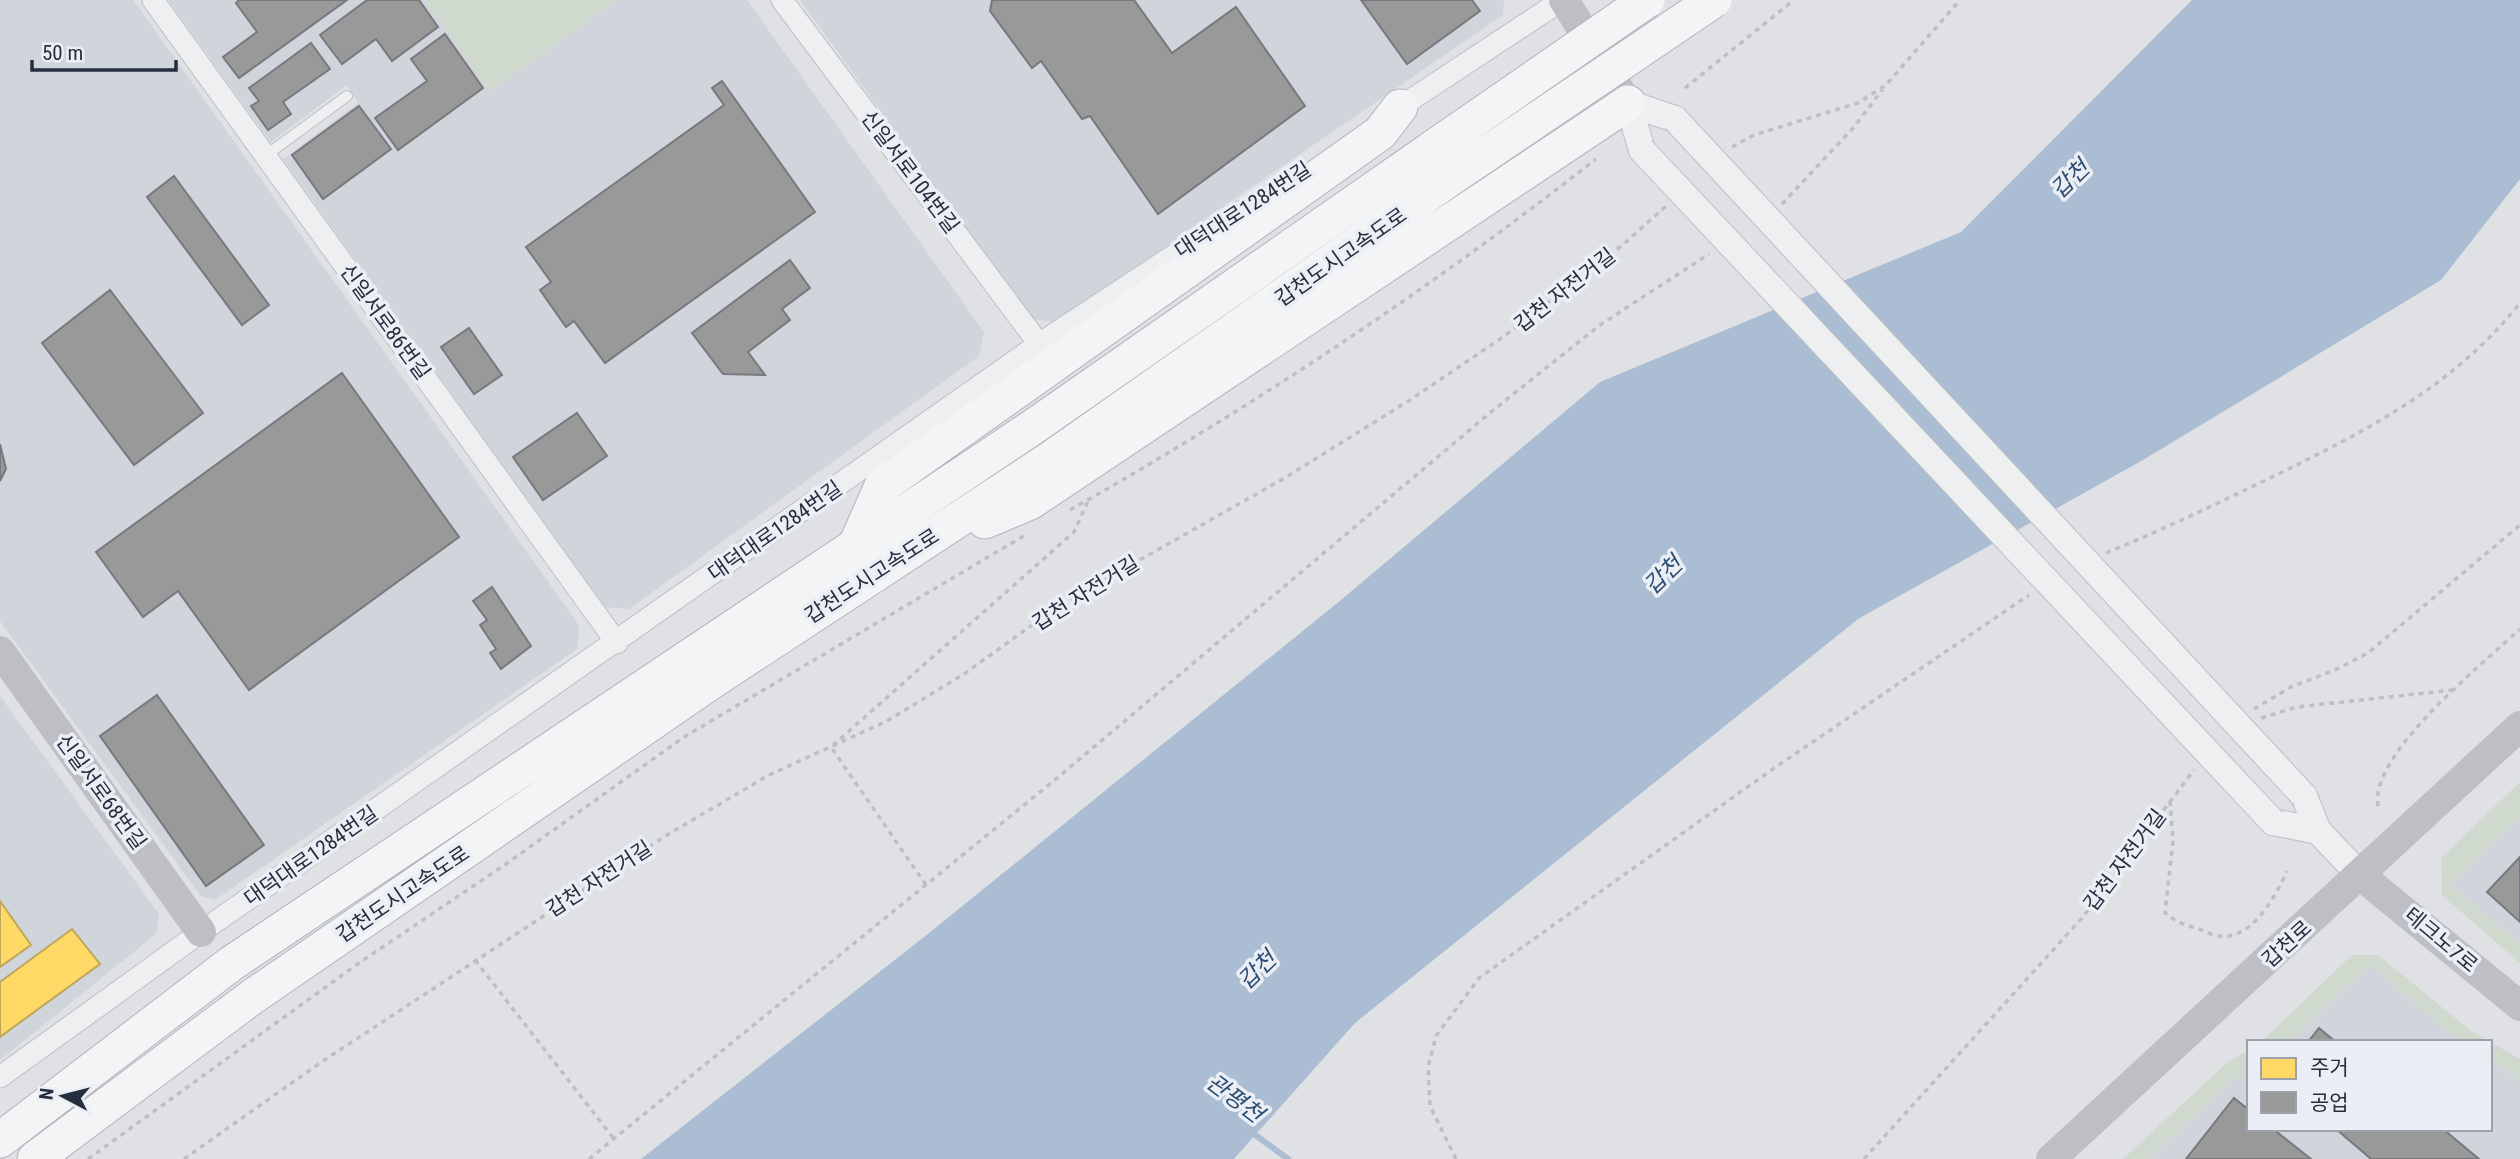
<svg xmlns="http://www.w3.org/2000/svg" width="2520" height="1159" viewBox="0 0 2520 1159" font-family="'Roboto Condensed','Noto Sans KR',sans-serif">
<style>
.built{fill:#d0d4db}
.green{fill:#cfd9ce}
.water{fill:#aabdd2}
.homes{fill:#ffd966;stroke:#bea65a;stroke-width:2}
.industry{fill:#999;stroke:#76797e;stroke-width:2}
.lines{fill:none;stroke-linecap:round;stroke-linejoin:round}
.stream{stroke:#aabdd2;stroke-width:6}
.service-casing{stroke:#bdbfc2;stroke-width:12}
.minor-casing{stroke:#bdbfc2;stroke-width:23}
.tertiary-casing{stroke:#bdbfc2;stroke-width:28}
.trunk-casing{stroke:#b1b4b9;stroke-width:37}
.path{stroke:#bdbfc4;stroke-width:3.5;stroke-dasharray:5 5;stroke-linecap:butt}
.service{stroke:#edeff1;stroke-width:10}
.minor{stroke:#edeff1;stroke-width:21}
.tertiary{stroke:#edeff1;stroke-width:26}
.secondary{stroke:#bdbfc4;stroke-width:30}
.trunk{stroke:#f3f4f5;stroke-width:35}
.tertiary-bridge-casing{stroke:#bdbfc2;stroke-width:28;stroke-linecap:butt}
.trunk-bridge-casing{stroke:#b1b4b9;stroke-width:37;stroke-linecap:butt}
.tertiary-bridge{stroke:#edeff1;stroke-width:26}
.trunk-bridge{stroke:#f3f4f5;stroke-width:35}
.labels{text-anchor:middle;stroke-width:7;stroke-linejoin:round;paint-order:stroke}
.street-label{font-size:21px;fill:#252e3e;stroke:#ebeff5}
.water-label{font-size:23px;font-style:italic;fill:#2c4d74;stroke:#ebeff5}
</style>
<rect width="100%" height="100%" fill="#dfe1e4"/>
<path class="built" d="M0 0H133L579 625 577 649 215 900 201 896 0 621Z
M168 0H424L490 91 617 0H747L984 332 979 356 629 609 605 607 283 159 358 103 347 85 271 142Z
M800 0H1504L1503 15 1055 322 1032 319Z
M0 696 159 914 156 934 0 1060Z
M2520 817V944L2449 884Z
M2370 965 2460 1042H2288Z
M2490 1059 2520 1081V1159H2149L2232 1080 2249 1074V1129H2490Z"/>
<path class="green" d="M424 0H617L490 92Z
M2520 782V817L2450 884 2520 944V963L2442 895 2441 858Z
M2352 955H2378L2471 1031 2490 1042 2458 1041 2370 965 2288 1042H2261Z
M2490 1042 2520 1059V1081L2490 1059Z
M2249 1050V1074L2232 1080 2149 1159H2123L2229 1061Z"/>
<path class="water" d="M2192 0H2520V179L2441 280 2143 460 1858 619 1355 1023 1234 1159H641L924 937 1341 600 1600 382 1961 232Z"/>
<path class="homes" d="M0 901 31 945 0 967Z
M72 929 100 964 0 1037V982Z"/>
<path class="industry" d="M239 0H347L239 78 223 57 257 32 236 3Z
M367 0H419L438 27 392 61 376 39 342 64 320 35Z
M992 0H1134L1172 53 1236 7 1305 106 1158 214 1090 116 1082 119 1041 61 1032 68 990 11Z
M1361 0H1472L1480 11 1407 64Z
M445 34 483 88 398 150 375 118 427 81 411 59Z
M311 43 330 69 283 102 291 114 268 130 251 106 259 101 249 88Z
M722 81 815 212 605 363 574 321 566 327 540 290 551 282 526 247 724 105 712 88Z
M359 106 391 149 323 199 292 155Z
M174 176 269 305 242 325 147 197Z
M790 260 810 288 782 309 790 320 748 352 765 375 723 374 692 333Z
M110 290 203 413 134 465 42 343Z
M469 328 502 375 474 394 441 347Z
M342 373 459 537 249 690 178 591 143 617 96 552Z
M577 413 607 456 543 500 513 457Z
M0 444 6 469 0 481Z
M492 587 531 646 501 669 490 653 496 649 480 625 487 620 473 601Z
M157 695 264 845 206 886 100 736Z
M2520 857V922L2487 892Z
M2319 1028 2336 1042H2308Z
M2234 1098 2249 1110V1129H2273L2311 1159H2186Z
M2336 1129H2443L2479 1159H2371Z"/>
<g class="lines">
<path class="stream" d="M1250 1131 1288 1159"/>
<g class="service-casing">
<path id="service" d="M265 156 347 96"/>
</g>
<g class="minor-casing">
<path id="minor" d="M153 0 617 643
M782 0 1039 344
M1391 113 1562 0
M0 1077 201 932 1039 344 1241 211"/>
</g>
<g class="tertiary-casing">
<path id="tertiary" d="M1628 103 1675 119
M1628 103 1642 150
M2304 796 2318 831 2360 875
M2273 822 2318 831"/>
</g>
<g class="trunk-casing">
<path id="trunk" d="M985 521 1030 502 1628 103
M856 545 882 486 1380 133 1400 107
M0 1140 232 963 1033 427 1433 148
M35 1159 252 997 712 681 1049 460 1455 175"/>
</g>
<path class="path" d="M1685 88 1794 0
M1732 147 1754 135 1858 103 1886 85 1960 0
M1782 204 1854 127 1883 89
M1070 510C1254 406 1430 289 1596 159
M2106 553C2162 530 2216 504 2270 478 2366 431 2452 388 2520 303
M2254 709 2291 687 2335 670 2368 653 2520 525
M2261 718 2297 707 2453 690
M2170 801 2173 841 2165 913C2176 922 2185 925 2199 929 2205 931 2213 936 2220 936 2252 940 2276 896 2287 871
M2378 806C2369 754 2483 664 2520 629
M926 885 831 747 1074 532 1088 501
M475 960 614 1139
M88 1159 359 963 506 864 684 737 1027 534
M184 1159 320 1063 667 835 769 775 887 721 964 674 1060 605 1283 479 1410 400 1503 337 1625 243 1666 206
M589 1159 1056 779 1491 412 1600 325 1709 254
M1456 1159 1430 1106 1428 1067 1436 1036 1479 978 1770 771 2029 595
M1864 1159 2082 918 2194 770"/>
<use href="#service" class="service"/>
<use href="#minor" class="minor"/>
<use href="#tertiary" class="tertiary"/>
<path class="secondary" d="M1564 0 1620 91
M0 651 201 932
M2360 875 2520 1006
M2051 1159 2520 726"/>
<use href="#trunk" class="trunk"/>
<g class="tertiary-bridge-casing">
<path id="tertiary-bridge" d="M1675 119 2304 796
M1642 150 2273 822"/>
</g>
<g class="trunk-bridge-casing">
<path id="trunk-bridge" d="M1433 148 1647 0
M1455 175 1714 0"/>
</g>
<use href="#tertiary-bridge" class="tertiary-bridge"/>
<use href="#trunk-bridge" class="trunk-bridge"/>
</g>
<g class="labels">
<g class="street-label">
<text transform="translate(910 172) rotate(53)" y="7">신일서로104번길</text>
<text transform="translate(1243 210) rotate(-33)" y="7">대덕대로1284번길</text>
<text transform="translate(1341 257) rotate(-35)" y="7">갑천도시고속도로</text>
<text transform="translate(1565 290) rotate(-38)" y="7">갑천 자전거길</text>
<text transform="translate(385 322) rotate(54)" y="7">신일서로86번길</text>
<text transform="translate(775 531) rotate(-35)" y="7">대덕대로1284번길</text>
<text transform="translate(872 576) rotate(-33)" y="7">갑천도시고속도로</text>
<text transform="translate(1086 593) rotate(-32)" y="7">갑천 자전거길</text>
<text transform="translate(101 792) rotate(54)" y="7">신일서로68번길</text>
<text transform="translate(311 856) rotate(-35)" y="7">대덕대로1284번길</text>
<text transform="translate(2125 860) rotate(-53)" y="7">갑천 자전거길</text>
<text transform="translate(599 879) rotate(-33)" y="7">갑천 자전거길</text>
<text transform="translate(403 894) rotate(-34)" y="7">갑천도시고속도로</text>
<text transform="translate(2441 940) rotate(40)" y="7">테크노7로</text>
<text transform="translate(2287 944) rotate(-42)" y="7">갑천로</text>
</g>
<g class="water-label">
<text transform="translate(2070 179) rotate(-44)" y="8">갑천</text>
<text transform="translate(1663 575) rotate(-44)" y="8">갑천</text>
<text transform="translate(1257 970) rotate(-44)" y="8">갑천</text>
<text transform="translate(1235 1098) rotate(37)" y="8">관평천</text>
</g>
</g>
<rect x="2247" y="1040" width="245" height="91" fill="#ebeff5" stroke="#9ca2ac" stroke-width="2"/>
<rect x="2261" y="1058" width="35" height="21" fill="#ffd966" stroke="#9ca2ac" stroke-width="2"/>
<text x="2310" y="1075" font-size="21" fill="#252e3e">주거</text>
<rect x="2261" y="1092" width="35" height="21" fill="#999999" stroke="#9ca2ac" stroke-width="2"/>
<text x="2310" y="1110" font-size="21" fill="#252e3e">공업</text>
<g transform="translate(63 1096) rotate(277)" stroke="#ebeff5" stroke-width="5" paint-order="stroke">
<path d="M0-5L12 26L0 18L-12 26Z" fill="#252e3e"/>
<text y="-10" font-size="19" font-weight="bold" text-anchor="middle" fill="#252e3e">N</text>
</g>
<path d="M32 60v10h144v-10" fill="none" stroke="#252e3e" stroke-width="3.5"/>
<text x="42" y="60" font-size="21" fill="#252e3e" stroke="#ebeff5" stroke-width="5" paint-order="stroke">50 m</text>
</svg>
